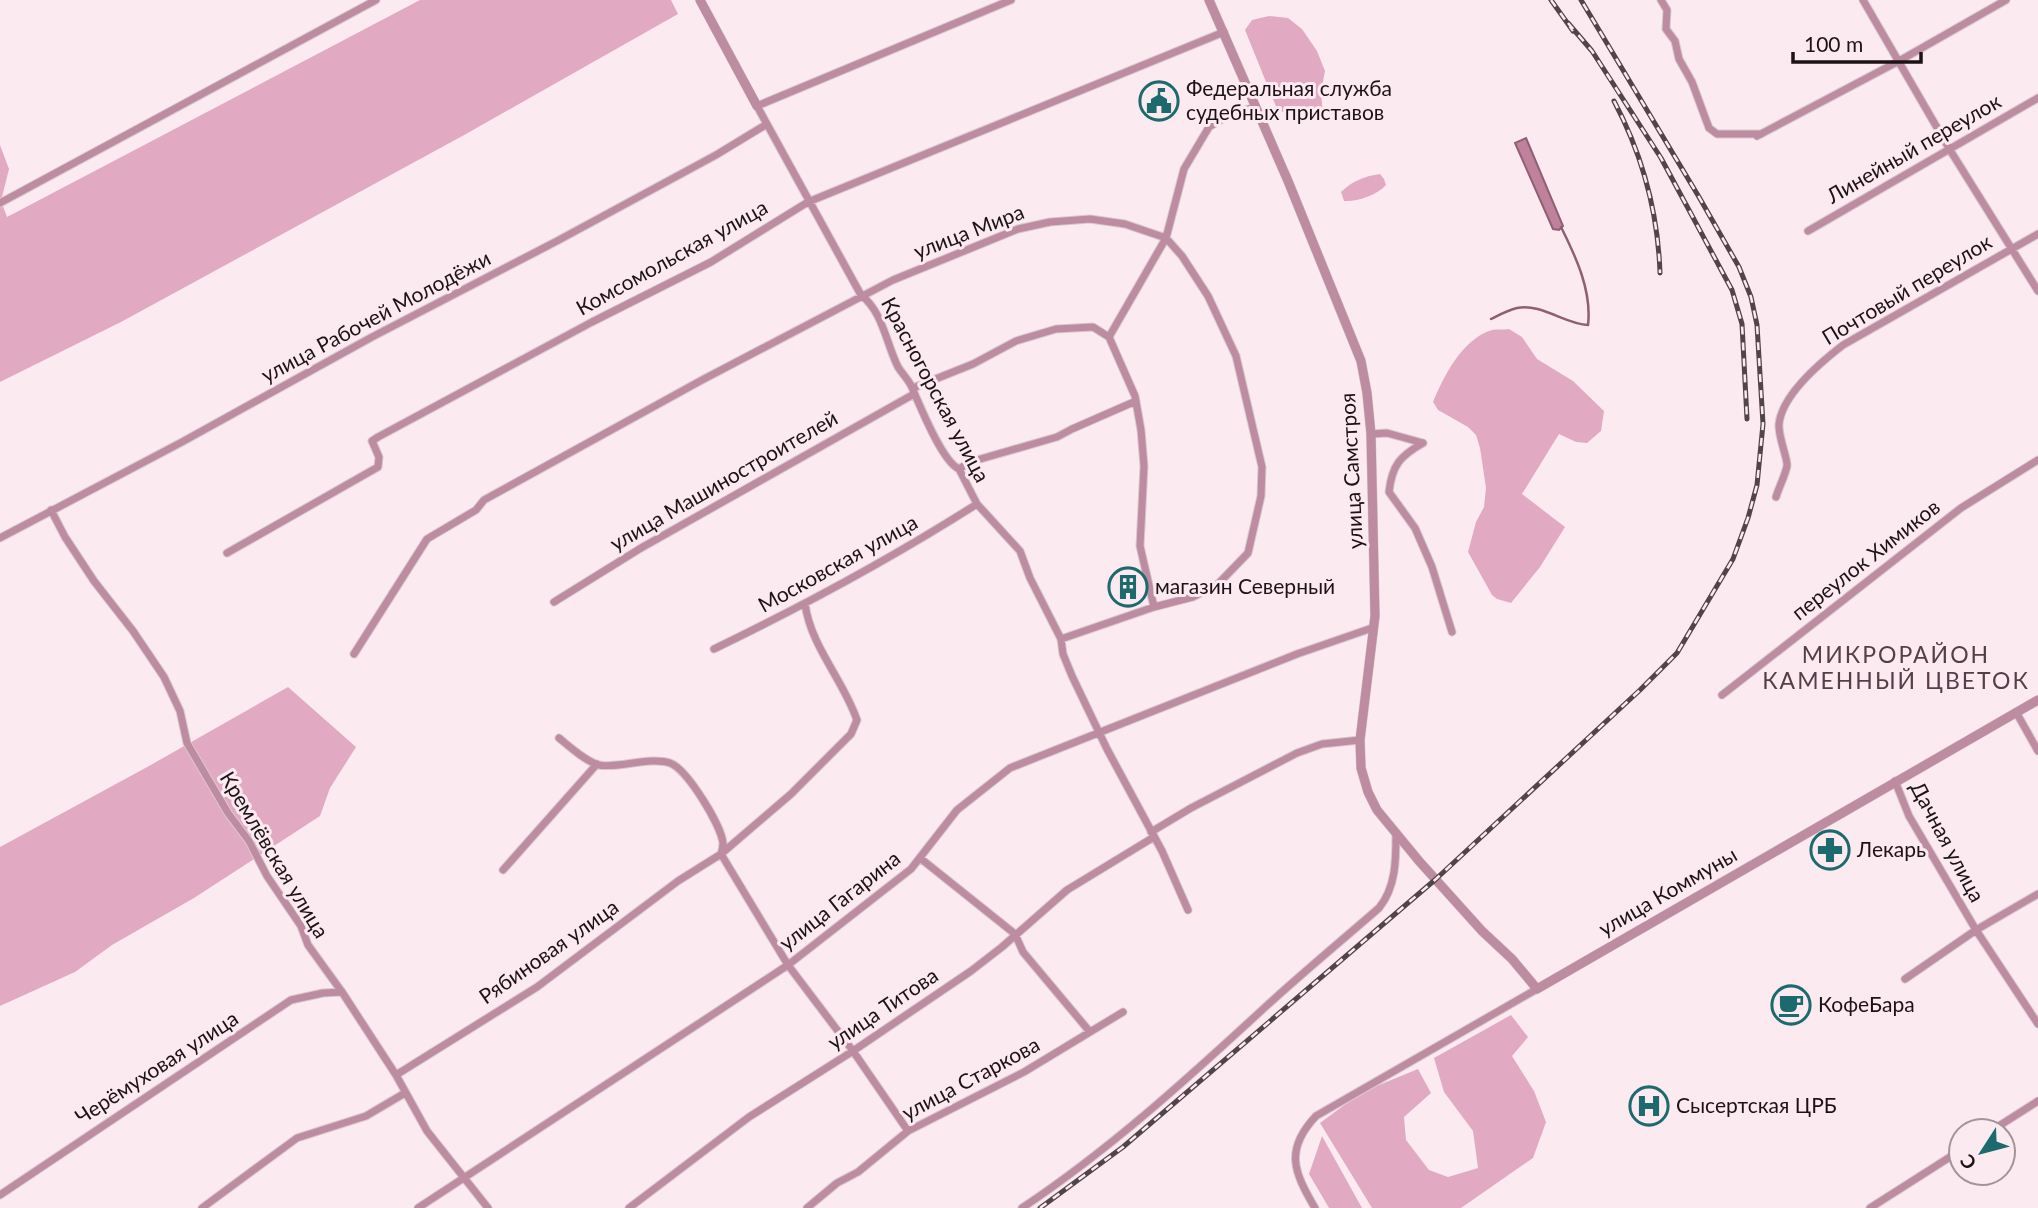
<svg xmlns="http://www.w3.org/2000/svg" width="2038" height="1208" viewBox="0 0 2038 1208" font-family="Lato,sans-serif">
<style>
.green{fill:#e2aac2}
.water{fill:#c0819c;stroke:#8f6074;stroke-width:2}
.lines{fill:none;stroke-linecap:round;stroke-linejoin:round}
.stream{stroke:#8f6074;stroke-width:2.5}
.minor-casing{stroke:#d8c8ce;stroke-width:9}
.tertiary-casing{stroke:#d8c8ce;stroke-width:10}
.minor{stroke:#be8ca1;stroke-width:7}
.tertiary{stroke:#be8ca1;stroke-width:9}
.rail-casing{stroke:#51454a;stroke-width:5}
.rail{stroke:#fceaf1;stroke-width:2.5;stroke-dasharray:8;stroke-linecap:butt}
.labels{text-anchor:middle;stroke-width:6;stroke-linejoin:round;paint-order:stroke}
.poi-label{font-size:21px;fill:#1d1317;stroke:#fceaf1;text-anchor:start}
.street-label{font-size:21px;fill:#1d1317;stroke:#fceaf1}
.neighbourhood-label{font-size:23px;letter-spacing:2px;fill:#553e48;stroke:#fceaf1}
</style>
<rect width="100%" height="100%" fill="#fceaf1"/>
<path class="green" d="M420 0H671L678 14 466 134 121 322 0 382V145L9 169 1 201 7 217Z
M1269 16 1288 18 1302 29 1317 51 1325 71 1321 92 1323 116 1317 119 1298 111 1287 114 1277 109 1245 30 1252 20Z
M1380 174 1384 179 1386 185C1377 195 1357 202 1344 201L1341 192C1352 181 1365 176 1380 174Z
M1509 329 1522 337 1537 359 1573 381 1604 411 1601 431 1587 443 1576 442 1559 434 1522 494 1565 527 1540 567 1511 603 1497 599 1492 595 1468 552 1476 522 1484 507 1486 488 1480 448 1476 435 1468 427 1438 410 1433 402C1444 376 1462 339 1492 330 1497 329 1504 330 1509 329Z
M288 687 356 747 330 788 320 816 194 898 112 945 75 972 0 1006V847L149 766Z
M1511 1015 1528 1037 1512 1056 1534 1091 1546 1122 1533 1158 1461 1208H1372L1320 1123 1362 1092 1418 1069 1431 1093 1404 1117 1406 1140 1429 1170 1448 1177 1478 1168 1473 1131 1444 1092 1434 1058Z
M1322 1136 1362 1208H1329L1309 1174Z"/>
<path class="water" d="M1526 138 1563 226 1559 230 1553 229 1515 143Z"/>
<g class="lines">
<path class="stream" d="M1491 319C1499 315 1508 310 1517 308 1541 303 1565 324 1588 325 1592 291 1576 257 1561 227"/>
<g class="minor-casing">
<path id="minor" d="M1011 0 757 106 861 295C883 312 886 343 898 367 903 375 910 381 913 390 921 408 942 461 959 469L977 504 1020 551 1030 578 1061 639 1063 654 1072 676 1107 749 1162 851 1188 910
M1661 0 1667 10 1666 29 1675 41 1679 59 1692 82 1709 128 1717 134H1761
M1863 0 1950 150 2038 291
M1757 136 1899 61 2006 0
M0 203 376 0
M1808 231 2038 98
M1109 337 1166 238 1184 169 1209 127 1229 115 1255 107
M913 388 973 364 1016 341 1056 329 1093 327 1109 337 1135 396 1141 430 1144 466 1140 546 1154 607
M1371 434 1387 433 1423 443
M1423 443C1400 456 1392 465 1389 492L1415 528 1432 567 1452 632
M959 469 970 462 1057 437 1072 429 1136 401
M1776 497C1779 487 1785 476 1787 466 1788 459 1778 437 1779 424 1782 395 1821 362 1843 345L2038 234
M51 510 65 537 94 581 133 631 164 677 180 711 187 743 228 813 249 841 267 876 301 926 308 945 342 992 396 1075 427 1131 488 1208
M0 538 182 442 372 337 557 241 716 155 767 124
M227 553 378 467 379 457 372 441 378 437 592 322 711 262 808 202 1224 32
M554 602 641 548 914 394
M714 649C805 605 892 558 977 504
M354 654 427 539 476 510 484 500 702 380 893 280 1018 229 1050 222 1090 219 1125 224 1166 238 1182 256 1208 296 1236 356 1262 467 1261 496 1248 553 1218 584 1193 597 1154 607 1061 639
M1722 695 1961 508 2038 460
M2016 712 2038 751
M559 738C570 747 585 761 599 765 616 769 651 756 670 763 687 769 721 825 723 843 723 847 722 851 721 854L788 965 853 1051 908 1131
M1895 781 1909 816 1976 930 2038 1024
M1151 832 1191 808 1297 753 1322 744 1360 740
M920 858 1015 934 1023 952 1090 1032
M503 870 597 764
M1905 979 1976 930 2038 894
M396 1075 537 987 678 881 721 854 791 794 851 734 857 720C843 679 811 647 805 604
M1991 1131 2038 1101
M0 1195 291 1000 323 993 342 992
M202 1208 297 1138 366 1116 405 1093
M418 1208 788 965 911 869 957 810 1010 768 1297 654 1372 628
M629 1208 749 1117 853 1051 971 971 1002 947 1067 890 1154 837
M807 1208 837 1183 858 1172 908 1131 1024 1072 1123 1012
M1022 1208C1109 1150 1185 1081 1262 1010 1300 975 1340 942 1379 908 1396 887 1396 860 1396 834
M1315 1208C1294 1172 1284 1150 1316 1116L1537 989
M1870 1208 1961 1150"/>
</g>
<g class="tertiary-casing">
<path id="tertiary" d="M700 0 757 106
M1209 0 1288 181 1346 324 1361 361 1367 393 1371 434 1375 616 1360 740 1361 768 1368 792 1377 810 1419 861 1482 931 1512 959 1537 989 2038 700"/>
</g>
<use href="#minor" class="minor"/>
<use href="#tertiary" class="tertiary"/>
<g class="rail-casing">
<path id="rail" d="M1551 0 1573 31
M1568 23 1592 51 1661 158 1732 290 1742 324 1747 419
M1614 101C1642 154 1658 213 1660 273
M1040 1208 1123 1147 1436 879 1640 690 1677 653 1733 559 1748 518 1757 485 1763 424 1757 325 1751 297 1739 267 1699 197 1581 0"/>
</g>
<use href="#rail" class="rail"/>
</g>
<defs>
<g id="civic-ring" transform="scale(2.0125)"><circle r="9.5" fill="#fceaf1" stroke="#1c696e" stroke-width="1.5"/><path d="M-.6-6.5H3V-4.5H.6V-3L4-1V1h2V6H-6V1h2V-1L-.6-3ZM-1.2 2.5V6h2.4V2.5Z" fill="#1c696e"/></g>
<g id="building-ring" transform="scale(2.0125)"><circle r="9.5" fill="#fceaf1" stroke="#1c696e" stroke-width="1.5"/><path d="M-4-6H4V6H1V3H-1V6H-4ZM-2.5-4.3h1.7v1.8h-1.7ZM.8-4.3h1.7v1.8H.8ZM-2.5-1h1.7V.8h-1.7ZM.8-1h1.7V.8H.8Z" fill="#1c696e"/></g>
<g id="pharmacy-ring" transform="scale(2.0125)"><circle r="9.5" fill="#fceaf1" stroke="#1c696e" stroke-width="1.5"/><path d="M-2-6h4v4h4v4h-4v4h-4v-4h-4v-4h4Z" fill="#1c696e"/></g>
<g id="cafe-ring" transform="scale(2.0125)"><circle r="9.5" fill="#fceaf1" stroke="#1c696e" stroke-width="1.5"/><path d="M-5.5-4.5H6V0H3Q3 3.5 0 3.5H-2.5Q-5.5 3.5-5.5 0ZM3-3.2v2h1.7v-2ZM-6 4.5H4V6H-6Z" fill="#1c696e"/></g>
<g id="hospital-ring" transform="scale(2.0125)"><circle r="9.5" fill="#fceaf1" stroke="#1c696e" stroke-width="1.5"/><path d="M-5-5h3v3.5h4V-5h3V5h-3V1.5h-4V5h-3Z" fill="#1c696e"/></g>
</defs>
<g fill-rule="evenodd">
<use href="#civic-ring" x="1159" y="101"/>
<use href="#building-ring" x="1128" y="587"/>
<use href="#pharmacy-ring" x="1830" y="850"/>
<use href="#cafe-ring" x="1791" y="1005"/>
<use href="#hospital-ring" x="1649" y="1106"/>
</g>
<g class="labels">
<g class="poi-label">
<text x="1186" y="96">Федеральная служба<tspan x="1186" dy="24">судебных приставов</tspan></text>
<text x="1155" y="594">магазин Северный</text>
<text x="1857" y="857">Лекарь</text>
<text x="1818" y="1012">КофеБара</text>
<text x="1676" y="1113">Сысертская ЦРБ</text>
</g>
<g class="street-label">
<text transform="translate(1914 149) rotate(-30)" y="7">Линейный переулок</text>
<text transform="translate(969 232) rotate(-21)" y="7">улица Мира</text>
<text transform="translate(672 258) rotate(-29)" y="7">Комсомольская улица</text>
<text transform="translate(1907 290) rotate(-31)" y="7">Почтовый переулок</text>
<text transform="translate(376 317) rotate(-28)" y="7">улица Рабочей Молодёжи</text>
<text transform="translate(935 390) rotate(62)" y="7">Красногорская улица</text>
<text transform="translate(1352 471) rotate(-93)" y="7">улица Самстроя</text>
<text transform="translate(724 481) rotate(-30)" y="7">улица Машиностроителей</text>
<text transform="translate(1866 560) rotate(-38)" y="7">переулок Химиков</text>
<text transform="translate(838 564) rotate(-29)" y="7">Московская улица</text>
<text transform="translate(1947 842) rotate(62)" y="7">Дачная улица</text>
<text transform="translate(274 855) rotate(59)" y="7">Кремлёвская улица</text>
<text transform="translate(1668 892) rotate(-30)" y="7">улица Коммуны</text>
<text transform="translate(840 901) rotate(-38)" y="7">улица Гагарина</text>
<text transform="translate(549 952) rotate(-35)" y="7">Рябиновая улица</text>
<text transform="translate(883 1009) rotate(-34)" y="7">улица Титова</text>
<text transform="translate(157 1068) rotate(-33)" y="7">Черёмуховая улица</text>
<text transform="translate(971 1079) rotate(-28)" y="7">улица Старкова</text>
</g>
<g class="neighbourhood-label">
<text x="1896" y="663">МИКРОРАЙОН<tspan x="1896" dy="26">КАМЕННЫЙ ЦВЕТОК</tspan></text>
</g>
</g>
<g transform="translate(1982 1152) rotate(234)"><circle r="33" fill="#fceaf1" stroke="#a3949a" stroke-width="2"/>
<path d="M0-5L12 26L0 18L-12 26Z" fill="#1c696e"/>
<text y="-10" font-size="19" font-weight="bold" text-anchor="middle" fill="#1d1317">С</text>
</g>
<path d="M1793 52v10h128v-10" fill="none" stroke="#1d1317" stroke-width="3.5"/>
<text x="1804" y="52" font-size="21" fill="#1d1317" stroke="#fceaf1" stroke-width="5" paint-order="stroke">100 m</text>
</svg>
